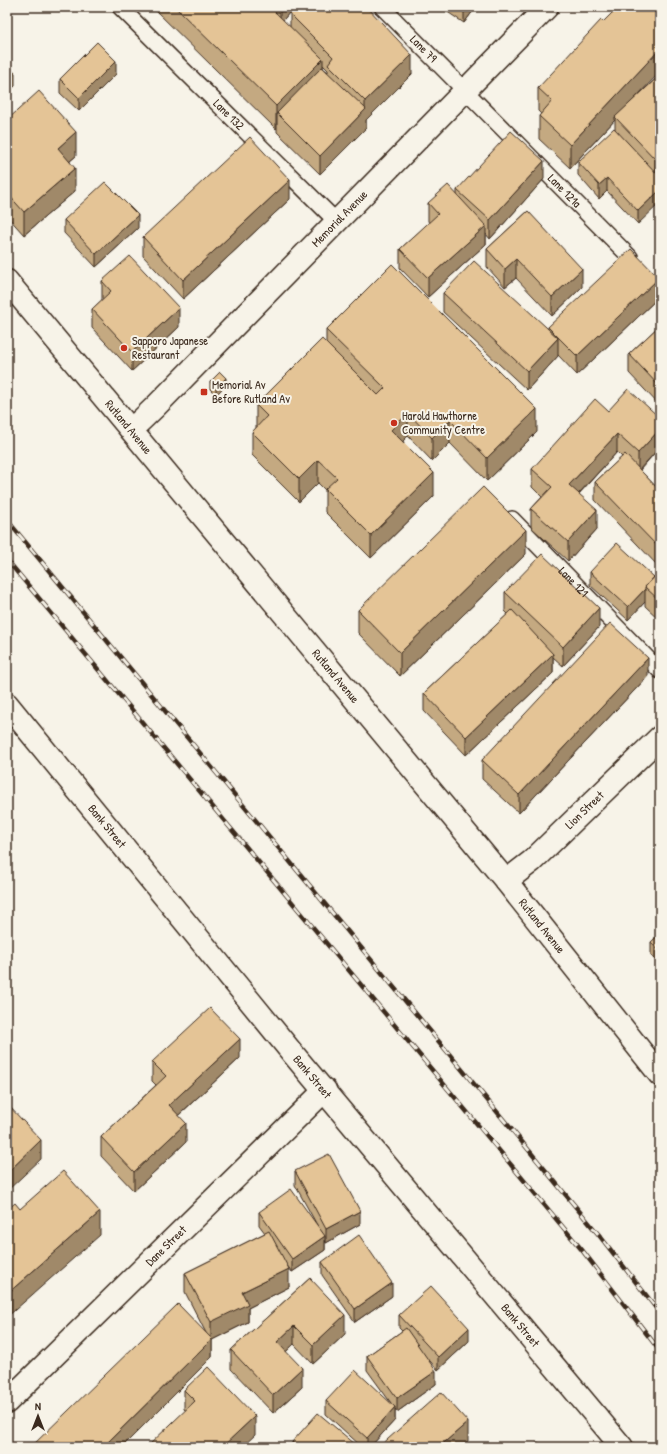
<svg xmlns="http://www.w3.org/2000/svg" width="667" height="1454" viewBox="0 0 667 1454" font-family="'Patrick Hand',sans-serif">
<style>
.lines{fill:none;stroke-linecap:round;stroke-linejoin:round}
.lane-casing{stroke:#3b2a1e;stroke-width:18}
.street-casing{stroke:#3b2a1e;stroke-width:25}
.secondary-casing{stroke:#3b2a1e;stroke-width:25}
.lane{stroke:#f7f3e8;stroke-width:15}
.street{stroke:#f7f3e8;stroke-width:22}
.secondary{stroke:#f7f3e8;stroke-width:22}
.rail-casing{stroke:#3b2a1e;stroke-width:4.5}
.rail{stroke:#f7f3e8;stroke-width:3;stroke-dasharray:9;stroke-linecap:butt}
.wall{fill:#c4a981;stroke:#3b2a1e;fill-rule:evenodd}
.shaded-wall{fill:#a08969;stroke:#3b2a1e}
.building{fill:#e4c496;stroke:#3b2a1e}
.poi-dot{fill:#c8321e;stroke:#f7f3e8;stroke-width:1.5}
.labels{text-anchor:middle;stroke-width:4;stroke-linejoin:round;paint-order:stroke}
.street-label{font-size:12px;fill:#3b2a1e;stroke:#f7f3e8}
.poi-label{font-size:12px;fill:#3b2a1e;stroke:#f7f3e8;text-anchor:start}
</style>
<rect width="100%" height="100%" fill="#f7f3e8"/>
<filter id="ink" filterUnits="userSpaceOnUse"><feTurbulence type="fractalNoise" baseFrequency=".025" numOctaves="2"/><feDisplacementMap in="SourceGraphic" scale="8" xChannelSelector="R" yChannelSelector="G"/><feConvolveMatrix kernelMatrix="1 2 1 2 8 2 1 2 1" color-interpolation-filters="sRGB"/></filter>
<g filter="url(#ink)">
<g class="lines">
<g class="lane-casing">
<g id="lane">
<path id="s1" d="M120 7 337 222"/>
<path id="s2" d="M382 7 630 257"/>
<path id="s3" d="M512 519 660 671"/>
</g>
</g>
<g class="street-casing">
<g id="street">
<path id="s4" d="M131 430 156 406 547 7"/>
<path id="s5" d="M506 881 532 861 660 737"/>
<path id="s6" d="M7 1402 325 1090"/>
</g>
</g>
<g class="secondary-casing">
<g id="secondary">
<path id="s7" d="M7 281 506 881 660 1075"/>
<path id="s8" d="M7 704 294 1055 622 1447"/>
</g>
</g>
<use href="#lane" class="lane"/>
<use href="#street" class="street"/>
<use href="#secondary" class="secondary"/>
<g class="rail-casing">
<path id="rail" d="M7 520 599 1235 660 1313
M7 560 582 1250 660 1351"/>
</g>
<use href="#rail" class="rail"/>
</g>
<path class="wall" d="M152 7H367L412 74 366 120V128L320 174 277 132V128L276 129ZM289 13 290 14V27L283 20ZM323 65 328 70V72L323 68Z
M440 7H476L464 23Z
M116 74 79 111 60 93V79Z
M660 75V175L659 176 638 224 607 191 599 199 578 175V162L615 129V120L570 168 539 139V116L541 114 538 111V88L637 96Z
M7 120 76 156 70 161 75 191 24 235 7 216Z
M544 179 490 239 486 234V244L428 297 400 268V249L429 223 428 221V203L457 195V190Z
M290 199 183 299 143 256V237Z
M528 211 582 287 552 316 516 278 505 287 487 267V249Z
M64 220 138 228 96 267 64 233Z
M659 235H660V255L659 254Z
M102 281 179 327 132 371 92 328V309L102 300Z
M443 293 548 329V327L659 297 577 375 558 355V356L527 390 443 312Z
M660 325V406L629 373V354Z
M326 330 537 432 487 481 450 443 432 461 408 436 403 441 434 496 371 558 325 512V490L318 483 299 502 252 455V432L256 428V405L326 343Z
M210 382 226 385 216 395 210 389Z
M608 411 660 418V447L640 470 660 491V566L659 567 595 500V482L622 457 617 452 579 494 597 529 568 561 531 527V509L542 497 532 487V469Z
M660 465V489L657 487V468Z
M526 554 400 676 358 633V610Z
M660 571V620L645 606V602L628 620 590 585V572L654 577Z
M505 592 599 627 563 666 553 657V673L466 755 424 711V693L508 614 505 611Z
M648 676 519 813 482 779V760Z
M660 934V965L651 955V942Z
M240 1058 179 1115 186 1142 134 1191 101 1156V1137L156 1085 152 1081V1062Z
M295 1171 360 1224 326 1243 325 1240V1250L292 1272 286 1264 289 1287 248 1308V1322L212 1340V1357L122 1447H31L206 1333 185 1292V1273L265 1233 259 1225V1212L317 1225 295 1185Z
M322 1262 392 1296 355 1322 322 1275Z
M310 1278 345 1334 313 1364 294 1344 286 1352 302 1387 273 1413 231 1369V1350Z
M399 1315 469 1341 438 1370 429 1360 436 1384 397 1412 395 1409V1420L370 1447H362L326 1414V1401L391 1403 367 1370V1356L402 1331 399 1328Z
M184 1390 255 1435 185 1410 184 1409Z
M292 1442 355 1447H292Z"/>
<path class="shaded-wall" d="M283 7H289V13L280 24V11Z
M464 7H476L464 23Z
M660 49V72L616 118 615 117V120L570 168V145Z
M412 55V74L366 120V128L320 174V156L365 110V101Z
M323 59V82L277 113V128L276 129V106Z
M116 61V74L79 111V98Z
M15 73V86L7 94V81Z
M76 132V156L58 171V148Z
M660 156V175L656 179V160Z
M544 161V179L490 239V220Z
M75 168V191L24 235V212Z
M607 178V191L599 199V185Z
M290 180V199L183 299V280Z
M660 190V203L638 224V211Z
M138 215V228L96 267V254Z
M486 226V244L428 297V278Z
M516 259V278L505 287V269Z
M582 269V287L552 316V297Z
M659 278V297L577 375V356Z
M179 308V327L132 371V352Z
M558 338V356L527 390V371Z
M226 378V385L216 395V388Z
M537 409V432L487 481V458Z
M408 413V436L391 453V430Z
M450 420V443L432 461V438Z
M660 429V447L638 471V453Z
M617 434V452L569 504V485Z
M318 460V483L299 502V479Z
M434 473V496L371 558V535Z
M597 510V529L568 561V542Z
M526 530V554L400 676V653Z
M660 547V566L659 567V548Z
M645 589V602L628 620V607Z
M599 608V627L563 666V647Z
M553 654V673L466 755V737Z
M648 658V676L519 813V795Z
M240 1039V1058L169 1124V1105Z
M186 1123V1142L134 1191V1172Z
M41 1140V1159L7 1191V1173Z
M360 1211V1224L326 1243V1229Z
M100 1212V1235L7 1317V1294Z
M325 1236V1250L292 1272V1259Z
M289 1269V1287L248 1308V1322L212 1340V1357L122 1447H103L211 1340V1322L242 1292Z
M392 1283V1296L355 1322V1309Z
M345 1315V1334L313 1364V1345Z
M294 1326V1344L277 1360V1342Z
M469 1328V1341L438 1370V1357Z
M302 1368V1387L273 1413V1395Z
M436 1371V1384L397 1412V1398Z
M395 1407V1420L370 1447H367V1438Z
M255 1416V1435L242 1447H222Z
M468 1422V1441L460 1447H439Z"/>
<path class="building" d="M175 7H270L323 59 276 106Z
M276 7H283L280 11Z
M297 7H367L412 55 365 101 328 64 333 57 290 14Z
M618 7H660V49L570 145 539 116 552 101 538 88 601 20 603 22Z
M97 42 116 61 79 98 60 79Z
M7 65 15 73 7 81Z
M322 67 366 109 320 156 277 113Z
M660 75V156L656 160 615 117Z
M39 91 76 132 58 148 75 168 24 212 7 193V120Z
M614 128 660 177V190L638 211 607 178 599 185 578 162Z
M511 131 544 161 490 220 457 190Z
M250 137 290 180 183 280 143 237Z
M105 182 138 215 96 254 64 220Z
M448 185 486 226 428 278 400 249 438 214 428 203Z
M528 211 582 269 552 297 516 259 505 269 487 249Z
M631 249 659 278 577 356 548 327Z
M130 256 179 308 132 352 92 309 111 291 102 281Z
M474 261 558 338 527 371 443 293Z
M392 264 537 409 487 458 450 420 432 438 408 413 391 430 434 473 371 535 325 489 337 478 318 460 299 479 252 432 267 416 256 405 322 339 378 395 385 388 326 330Z
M660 325V387L629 354Z
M220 372 226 378 216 388 210 382Z
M628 389 660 418V429L638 453 617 434 569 485 597 510 568 542 531 509 552 487 532 469 595 399 608 411Z
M625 454 660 491V547L659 548 595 482Z
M660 465V471L657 468Z
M483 487 526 530 400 653 358 610Z
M617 543 654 577 645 587V589L628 607 590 572Z
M542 554 599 608 563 647 505 592Z
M660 571V601L645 587Z
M512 610 553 654 466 737 424 693Z
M610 623 648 658 519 795 482 760Z
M660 934V952L651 942Z
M210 1008 240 1039 169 1105 186 1123 134 1172 101 1137 166 1076 152 1062Z
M7 1104 41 1140 7 1173Z
M329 1154 360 1211 326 1229 295 1171Z
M63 1171 100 1212 7 1294V1210L15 1203 20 1209Z
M291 1189 325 1236 292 1259 259 1212Z
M269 1231 289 1269 242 1292 248 1304 211 1322 185 1273Z
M359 1235 392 1283 355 1309 322 1262Z
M310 1278 345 1315 313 1345 294 1326 277 1342 302 1368 273 1395 231 1350Z
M431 1286 469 1328 438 1357 399 1315Z
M178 1304 212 1339 103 1447H31Z
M406 1328 436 1371 397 1398 367 1356Z
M208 1367 255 1416 222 1447H147L195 1401 184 1390Z
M355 1370 395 1407 367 1438 326 1401Z
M441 1392 468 1422 439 1447H379Z
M318 1413 355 1444 352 1447H298L292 1442Z
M538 1442 543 1447H532Z"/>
</g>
<g class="poi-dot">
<circle cx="124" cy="348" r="4"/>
<rect x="200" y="388" width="8" height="8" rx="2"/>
<circle cx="394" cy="423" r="4"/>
</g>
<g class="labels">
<g class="street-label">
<text dy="4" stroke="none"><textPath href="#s2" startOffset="59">Lane 79</textPath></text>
<text dy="4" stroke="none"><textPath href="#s1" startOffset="153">Lane 132</textPath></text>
<text dy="4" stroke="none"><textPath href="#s2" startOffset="259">Lane 121a</textPath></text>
<text dy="4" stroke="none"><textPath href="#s4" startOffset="297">Memorial Avenue</textPath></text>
<text dy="4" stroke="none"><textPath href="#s7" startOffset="190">Rutland Avenue</textPath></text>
<text dy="4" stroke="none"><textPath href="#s3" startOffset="88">Lane 121</textPath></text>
<text dy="4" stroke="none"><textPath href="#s7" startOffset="514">Rutland Avenue</textPath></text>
<text dy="4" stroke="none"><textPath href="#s5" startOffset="106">Lion Street</textPath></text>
<text dy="4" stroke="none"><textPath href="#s8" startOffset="158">Bank Street</textPath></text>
<text dy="4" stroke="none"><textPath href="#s7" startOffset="838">Rutland Avenue</textPath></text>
<text dy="4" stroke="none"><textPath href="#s8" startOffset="482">Bank Street</textPath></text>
<text dy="4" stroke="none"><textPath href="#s6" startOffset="223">Dane Street</textPath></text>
<text dy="4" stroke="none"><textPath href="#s8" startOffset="806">Bank Street</textPath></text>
</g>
<g class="poi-label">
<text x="132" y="345">Sapporo Japanese<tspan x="132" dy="14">Restaurant</tspan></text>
<text x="212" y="389">Memorial Av<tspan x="212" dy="14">Before Rutland Av</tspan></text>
<text x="402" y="420">Harold Hawthorne<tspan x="402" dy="14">Community Centre</tspan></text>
</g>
</g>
<rect width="667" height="1454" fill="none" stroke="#f7f3e8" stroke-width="24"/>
<rect x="12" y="12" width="643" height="1430" fill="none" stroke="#3b2a1e" stroke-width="1.5" filter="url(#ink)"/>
<g transform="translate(38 1416)" stroke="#f7f3e8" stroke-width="3" paint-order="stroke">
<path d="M0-3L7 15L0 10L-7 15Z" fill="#3b2a1e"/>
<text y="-6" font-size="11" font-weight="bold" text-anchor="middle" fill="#3b2a1e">N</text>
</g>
</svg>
